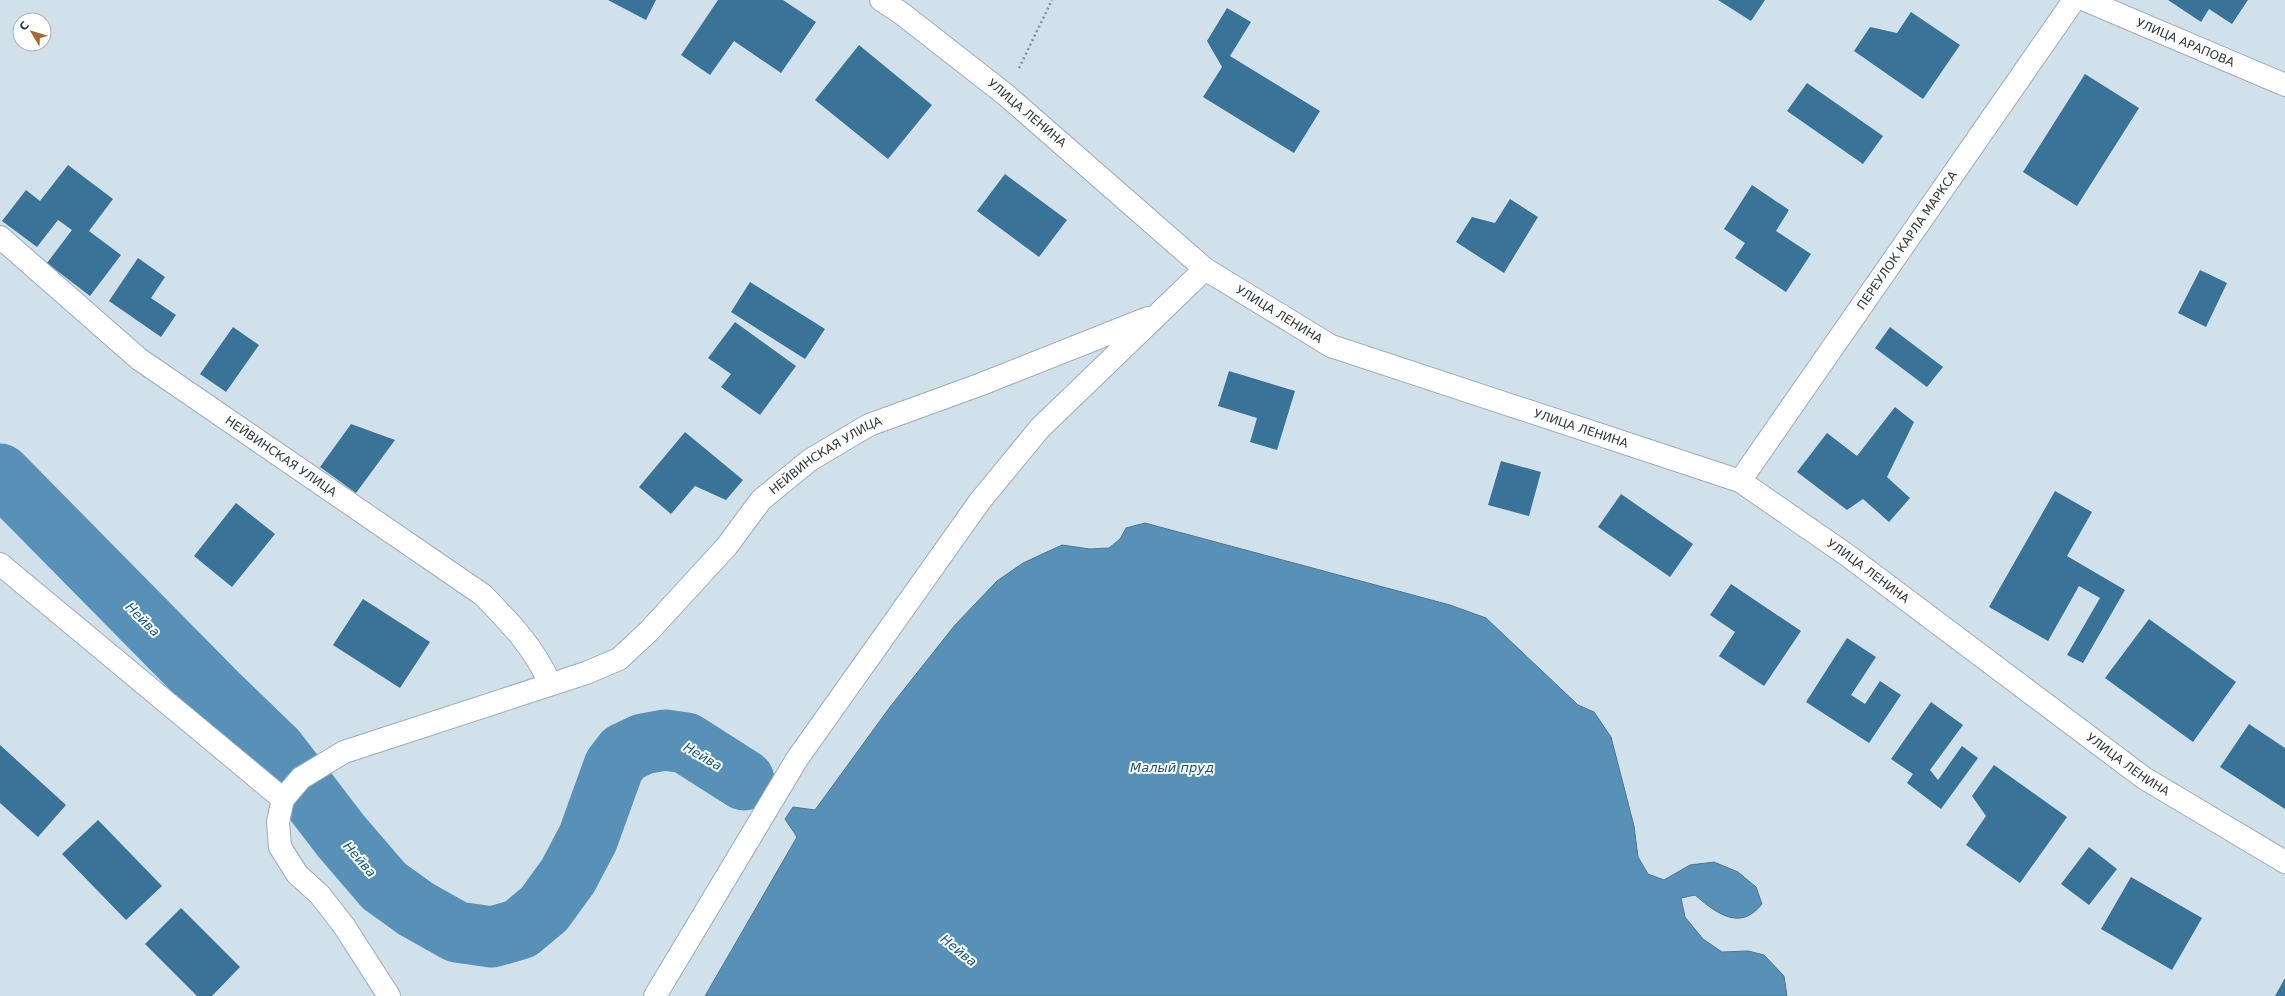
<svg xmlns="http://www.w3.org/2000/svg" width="2285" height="996" viewBox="0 0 2285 996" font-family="'DejaVu Sans',sans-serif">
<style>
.water{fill:#5891b7;stroke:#4d7692}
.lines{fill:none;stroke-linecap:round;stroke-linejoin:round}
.river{stroke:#5891b7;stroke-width:61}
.building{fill:#397397}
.street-casing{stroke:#9dacb7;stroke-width:24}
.secondary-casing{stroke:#9dacb7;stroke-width:24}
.path{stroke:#828e96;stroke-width:2.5;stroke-dasharray:2 3;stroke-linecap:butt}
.street{stroke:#fff;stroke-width:22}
.secondary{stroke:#fff;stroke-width:22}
.labels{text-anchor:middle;stroke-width:4;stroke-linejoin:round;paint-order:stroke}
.street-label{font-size:12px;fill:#32383d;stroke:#fff}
.water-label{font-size:13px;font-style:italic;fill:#10577d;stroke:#fff}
</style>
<rect width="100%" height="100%" fill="#d0e1ec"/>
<path class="water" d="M1145 523 1450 605 1486 618 1578 705 1594 712 1611 737 1634 826 1638 857 1648 874 1664 880 1690 865 1714 862 1738 872 1756 887 1762 904C1740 932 1716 913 1695 895L1681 898 1685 917 1703 939 1722 952 1748 951 1764 955 1784 976 1787 996H705L797 837 785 819 793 807 815 810 890 707 955 625 997 581 1023 563 1062 545 1090 549 1109 548 1120 539 1126 528Z"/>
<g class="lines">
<path class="river" d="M0 474 218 695 276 751 341 836 384 886 416 909 457 932 492 937 520 929 544 909 568 876 588 838 614 766 624 753 643 744 665 740 686 743 744 780"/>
</g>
<path class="building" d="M608 0H656L646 20Z
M718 0H783L816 22 781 73 734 41 710 75 681 55Z
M1718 0H1765L1751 21Z
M2168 0H2248L2232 24 2209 9 2201 22Z
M1227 8 1251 22 1230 56 1320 111 1294 153 1203 97 1222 67 1207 41Z
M1911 12 1960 45 1923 99 1854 51 1870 27 1897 33Z
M859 45 932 105 888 159 815 100Z
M2085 74 2139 108 2077 206 2023 172Z
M1807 83 1883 136 1863 164 1787 111Z
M68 165 113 199 89 231 121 255 90 296 47 263 72 230 58 220 37 247 2 221 26 190 40 201Z
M1005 174 1067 220 1039 257 977 211Z
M1752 185 1789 210 1776 231 1811 254 1786 292 1735 258 1745 243 1724 229Z
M1510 199 1538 217 1504 273 1456 242 1472 217 1495 223Z
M138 258 165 277 151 298 176 315 161 337 109 301Z
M2200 270 2227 283 2206 327 2178 313Z
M750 282 825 329 805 359 731 312Z
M735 322 796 366 760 415 721 387 731 374 708 358Z
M233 327 259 345 226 392 200 374Z
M1890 327 1943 367 1927 387 1875 348Z
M1229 371 1295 391 1277 450 1250 442 1257 418 1218 406Z
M1895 407 1914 422 1887 477 1910 498 1889 522 1863 499 1847 510 1797 472 1827 433 1857 456Z
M351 424 395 440 356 493 320 467Z
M685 432 743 480 726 500 695 486 671 514 639 487Z
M1501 461 1541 472 1529 516 1488 505Z
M2055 491 2092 512 2067 556 2125 590 2083 663 2067 655 2100 598 2079 586 2048 641 1989 607Z
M1621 494 1693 544 1670 577 1598 527Z
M236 503 275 534 232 587 194 556Z
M1731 584 1801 631 1764 686 1719 656 1735 632 1710 615Z
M363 599 430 642 400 688 333 645Z
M2149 619 2236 682 2193 742 2105 678Z
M1847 638 1876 657 1851 695 1865 704 1880 681 1901 695 1869 743 1806 702Z
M1931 702 1963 725 1930 770 1938 780 1962 746 1978 758 1941 809 1907 783 1913 774 1891 759Z
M2249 724 2285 748V809L2220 767Z
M0 745 66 805 38 837 0 803Z
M1994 765 2067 817 2020 883 1966 845 1986 816 1972 796Z
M98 820 162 886 126 920 62 854Z
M2089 847 2117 869 2089 905 2061 884Z
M2131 877 2202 918 2172 970 2101 929Z
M181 908 240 967 212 996H197L145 944Z
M2285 978V996H2275Z"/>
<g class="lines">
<g class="street-casing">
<g id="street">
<path id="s1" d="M2085 0 2285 85"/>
<path id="s2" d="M0 237 139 359 483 595C512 625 532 645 550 683"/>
<path id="s3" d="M1740 481 2074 0"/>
<path d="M0 564 283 799"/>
<path id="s4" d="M389 996 344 926 320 895 297 874 280 847 278 822 283 799 301 778 344 752 586 673 619 659 649 631 727 546 761 500 810 460 869 425 979 385 1148 318"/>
<path d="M655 996 797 759 980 501 1040 428 1205 269 1006 95 901 13 881 0"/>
</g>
</g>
<g class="secondary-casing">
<g id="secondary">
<path id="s5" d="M1205 269 1331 346 1740 481 1847 555 2144 778 2285 862"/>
</g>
</g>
<path class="path" d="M1019 68 1052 0"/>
<use href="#street" class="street"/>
<use href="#secondary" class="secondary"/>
</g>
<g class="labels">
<g class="street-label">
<text dy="4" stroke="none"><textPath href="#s1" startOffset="109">УЛИЦА АРАПОВА</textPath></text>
<text transform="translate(1027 113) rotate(40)" y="4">УЛИЦА ЛЕНИНА</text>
<text dy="4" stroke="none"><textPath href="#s3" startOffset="293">ПЕРЕУЛОК КАРЛА МАРКСА</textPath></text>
<text dy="4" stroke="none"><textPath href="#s5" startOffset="87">УЛИЦА ЛЕНИНА</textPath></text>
<text dy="4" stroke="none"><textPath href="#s5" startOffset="411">УЛИЦА ЛЕНИНА</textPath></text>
<text dy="4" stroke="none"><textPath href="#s2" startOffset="357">НЕЙВИНСКАЯ УЛИЦА</textPath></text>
<text dy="4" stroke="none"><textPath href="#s4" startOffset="895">НЕЙВИНСКАЯ УЛИЦА</textPath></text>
<text dy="4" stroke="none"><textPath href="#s5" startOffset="735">УЛИЦА ЛЕНИНА</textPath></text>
<text dy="4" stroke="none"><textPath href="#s5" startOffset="1059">УЛИЦА ЛЕНИНА</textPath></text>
</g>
<g class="water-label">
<text transform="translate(143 619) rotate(45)" y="5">Нейва</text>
<text transform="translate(703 756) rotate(30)" y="5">Нейва</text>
<text x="1172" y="772">Малый пруд</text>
<text transform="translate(360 859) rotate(49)" y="5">Нейва</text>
<text transform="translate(959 950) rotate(39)" y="5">Нейва</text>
</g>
</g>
<g transform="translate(32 32) rotate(308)"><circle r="19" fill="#ffffff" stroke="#adafb1"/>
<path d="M0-3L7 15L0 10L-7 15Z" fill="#a86831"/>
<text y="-6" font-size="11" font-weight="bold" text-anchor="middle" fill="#32383d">С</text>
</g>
</svg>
